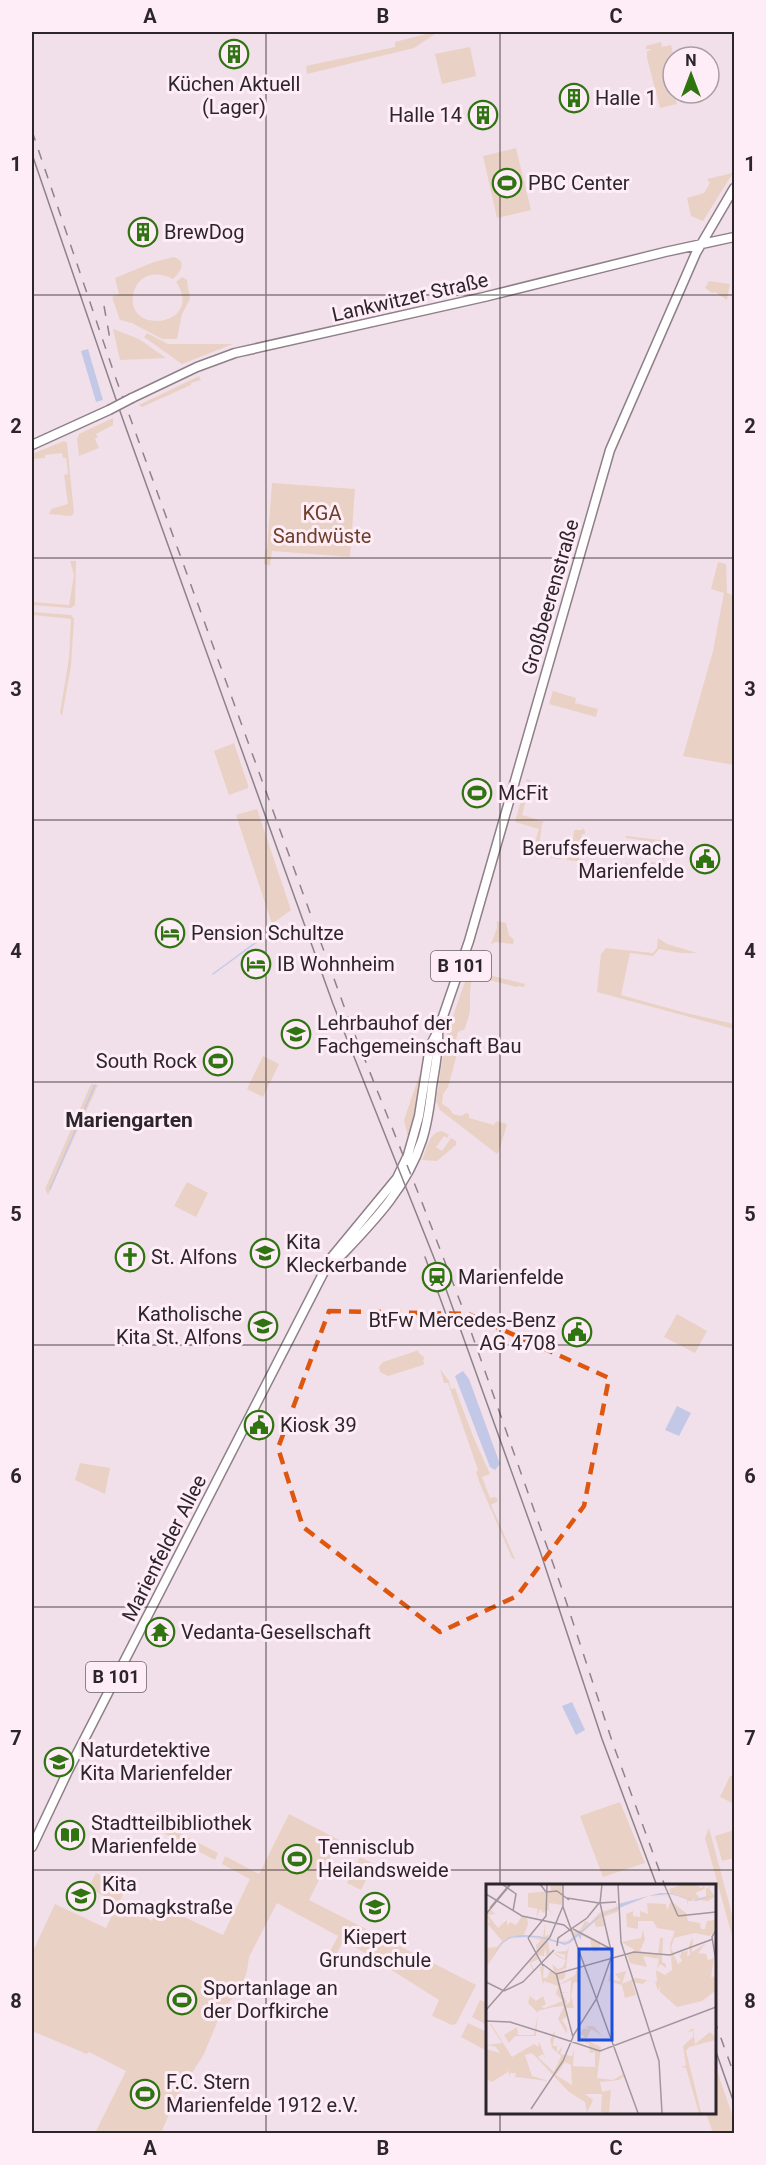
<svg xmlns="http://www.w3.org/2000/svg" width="766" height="2165" viewBox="0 0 766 2165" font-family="Roboto,sans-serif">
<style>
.green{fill:#ead1c6}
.water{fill:#c4c8e7}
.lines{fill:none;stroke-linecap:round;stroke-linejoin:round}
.stream{stroke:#c4c8e7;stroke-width:1.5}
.major-casing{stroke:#8e7f88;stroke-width:11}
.major{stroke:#fff;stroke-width:8}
.tram{stroke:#8e8289;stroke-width:1.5}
.rail{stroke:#8e8289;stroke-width:1.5;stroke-dasharray:10 10;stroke-linecap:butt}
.major-bridge-casing{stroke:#8e7f88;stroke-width:11;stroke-linecap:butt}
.major-bridge{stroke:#fff;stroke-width:8}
.marked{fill:none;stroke:#df560e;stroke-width:4.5;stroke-dasharray:12 8;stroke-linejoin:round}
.grid{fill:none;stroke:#2c262a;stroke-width:1.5;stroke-opacity:0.55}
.labels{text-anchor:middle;stroke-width:6;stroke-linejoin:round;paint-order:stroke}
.shield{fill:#feedf7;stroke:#6b6268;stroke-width:1.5}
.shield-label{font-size:18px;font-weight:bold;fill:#2c262a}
.poi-label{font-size:20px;fill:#2c262a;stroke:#feedf7;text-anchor:start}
.street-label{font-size:20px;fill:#2c262a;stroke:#feedf7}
.park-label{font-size:20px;fill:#6e3f2a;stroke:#feedf7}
.neighbourhood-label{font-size:21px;font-weight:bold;fill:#2c262a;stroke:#feedf7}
.inset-road{fill:none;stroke:#a2969d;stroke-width:1.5}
.view{fill:#1d4ed8;fill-opacity:0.15;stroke:#1d4ed8;stroke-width:3}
.inset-edge{fill:none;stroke:#2c262a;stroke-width:3}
.neatline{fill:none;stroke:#2c262a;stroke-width:2}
.grid-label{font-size:20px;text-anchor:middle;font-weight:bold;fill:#2c262a}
</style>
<rect width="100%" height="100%" fill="#f1e0e9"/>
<path class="green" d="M434 32H438L414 48 307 74 306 66 395 47V42Z
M661 42 662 47 671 45 674 57 671 80 677 104 660 108 647 58V51L652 49H646V46Z
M470 47 476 76 442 84 435 54Z
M516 148 531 210 497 218 483 156Z
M733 173 703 221 691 216 687 198 704 193 710 183 707 179Z
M174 257C188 262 180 272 173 279 158 271 140 273 134 291 121 337 206 327 176 282L182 277 187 280 190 299 182 314 177 339H162L132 323 120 320 112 297 119 294 115 278 154 262Z
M709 281 730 284 727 300 715 292 712 293 705 288Z
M113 329 139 339 166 358 120 360Z
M147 333 168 344H233L182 364 144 337Z
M199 376 201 380 191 383V385L142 407 139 405Z
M113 418V425L96 434 98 437 95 439 99 448 79 456 77 439 79 434Z
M64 441 67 443 74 513 71 516 49 514 51 509 68 504 64 475 68 474 66 458H63L62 453 45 455V458L32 459V454Z
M272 483 355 489 350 557 272 551 270 566 264 564 265 550H267Z
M70 561H76L75 605 71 608 32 605V602L69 605 74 575Z
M718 562 726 564 727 593 734 596V727L732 742 734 743V765L683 756 713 651 724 593 711 589Z
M32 612 71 615 74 619 71 666 62 716 60 713 69 658 71 619 34 615Z
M553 691 576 698 575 703 598 709 596 717 549 704Z
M234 743 248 785V788L229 795 214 751Z
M527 779 531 781 522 815 545 822 542 823 538 855 559 857 562 850 561 859 531 856 539 829 515 822Z
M257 809 291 910 272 924 236 815Z
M583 828 585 831V834H582L579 859 582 860V862L567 860V857H571L574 830H582Z
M626 836 660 840 661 837 665 838 667 841 663 871 625 867V863L648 867 651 865V862L662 863 664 846 648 844V841L626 838Z
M497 921 506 923 509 935 514 940 513 944 496 942 491 944 497 928Z
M658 938 667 944 697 953H681L659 949 653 956 630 953 621 995 686 1013 734 1024V1021V1029L597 992 601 954 606 948 653 953 657 948Z
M469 970 525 984 524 987 518 986 517 987 473 976C469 988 470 998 470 1009 470 1015 466 1023 465 1029L458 1032 456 1040 459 1047 448 1087 443 1094 442 1104 449 1108 453 1114 461 1116 466 1113 469 1114V1118L494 1125 496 1121 507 1124 499 1151 497 1154 440 1110 436 1101 446 1036Z
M263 1056 279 1064 263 1097 247 1089Z
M420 1073 416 1110 408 1137 404 1120Z
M91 1084 98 1085 48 1195 45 1189Z
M442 1131 449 1135 447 1138 444 1136 436 1147 442 1151 451 1138 456 1141V1145L437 1161 422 1160C427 1149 428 1133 442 1131Z
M187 1182 208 1193 196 1217 174 1206Z
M677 1314 707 1331 695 1353 664 1337Z
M419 1350 418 1352 424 1357 423 1362 425 1363 423 1365 388 1376 380 1372 379 1367 383 1362Z
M440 1369 449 1381 451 1389 455 1388 473 1436 490 1474 482 1477 490 1498 496 1497 498 1501 491 1505 515 1559 512 1558 480 1484 476 1472 478 1470 448 1383H444Z
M80 1463 110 1468 105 1494 75 1480Z
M734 1775V1804L720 1797 730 1776Z
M620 1802 645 1863 603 1877 580 1816Z
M289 1814 339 1840 309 1900 476 1985 456 2024 452 2025 432 2016 439 2000 344 1940 330 1966 324 1963 338 1936 277 1903 249 1957 247 1971 242 1985 220 2015 204 2054 176 2098 161 2133H95L126 2071 89 2052 87 2054 32 2031V1953L55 1904 106 1928 118 1903 88 1888 96 1873 126 1888 119 1903 152 1921 160 1906 223 1935 250 1879 222 1864 225 1856 259 1874Z
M158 1822 218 1853 215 1860 154 1828Z
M709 1828 734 1922V1943L705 1838Z
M734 1830V1858L722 1861 715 1836Z
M360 1857 374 1864 361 1890 347 1883Z
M480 2000 487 2003V2025L472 2017Z
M468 2023 487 2032V2051L461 2037Z
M714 2062 734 2120V2133H713L706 2113 714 2112Z"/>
<path class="water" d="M88 349 103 400 96 402 81 351Z
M463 1371 469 1379 500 1464 495 1470 490 1467 455 1376Z
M677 1406 691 1413 679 1436 665 1430Z
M572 1702 585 1730 576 1735 562 1706Z"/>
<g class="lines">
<path class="stream" d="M213 974 266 935
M50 1189 95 1085"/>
<g class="major-casing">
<path id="major" d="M132 398 197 367 235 353 484 297 665 252 734 237
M32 445 109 410
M329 1266 335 1262C370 1225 406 1190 422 1140 428 1122 430 1104 432 1086 435 1068 439 1049 438 1031
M32 1847 68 1771 331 1258 397 1178 408 1155 419 1116 430 1046 438 1031 469 941 610 450 696 253 734 188"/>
</g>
<use href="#major" class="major"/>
<path class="tram" d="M32 154 122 417 333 1004 442 1278 540 1551 602 1739 657 1886
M425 1257 447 1317
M714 2046 734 2103"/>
<path class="rail" d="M32 131 115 376 349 1020 423 1205 463 1309 562 1589 613 1744 665 1886
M104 306 110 339
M714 2019 734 2074"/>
<g class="major-bridge-casing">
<path id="major-bridge" d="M109 410 132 398"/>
</g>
<use href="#major-bridge" class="major-bridge"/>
</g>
<path class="marked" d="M329 1311 468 1314 609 1378 584 1506 517 1596 440 1632 303 1527 278 1448Z"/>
<path class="grid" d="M266 32V2134M500 32V1886M32 295H734M32 558H734M32 820H734M32 1082H734M32 1345H734M32 1607H734M32 1870H734M500 2112V2134"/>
<defs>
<g id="building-ring" transform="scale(1.5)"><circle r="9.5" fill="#feedf7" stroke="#307412" stroke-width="1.5"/><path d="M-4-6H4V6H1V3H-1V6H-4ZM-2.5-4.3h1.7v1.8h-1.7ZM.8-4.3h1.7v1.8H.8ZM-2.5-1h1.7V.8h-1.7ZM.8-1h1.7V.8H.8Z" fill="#307412"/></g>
<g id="stadium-ring" transform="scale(1.5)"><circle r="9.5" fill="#feedf7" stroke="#307412" stroke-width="1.5"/><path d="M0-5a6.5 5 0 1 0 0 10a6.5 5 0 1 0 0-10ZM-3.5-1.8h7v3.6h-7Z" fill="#307412"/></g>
<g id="civic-ring" transform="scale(1.5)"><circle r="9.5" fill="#feedf7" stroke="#307412" stroke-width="1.5"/><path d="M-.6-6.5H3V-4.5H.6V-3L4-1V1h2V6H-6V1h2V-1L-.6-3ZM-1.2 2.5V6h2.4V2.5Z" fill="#307412"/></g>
<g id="hotel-ring" transform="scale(1.5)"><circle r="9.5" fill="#feedf7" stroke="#307412" stroke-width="1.5"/><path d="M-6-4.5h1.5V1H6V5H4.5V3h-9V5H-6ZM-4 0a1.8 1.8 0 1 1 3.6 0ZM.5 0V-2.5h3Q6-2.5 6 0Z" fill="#307412"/></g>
<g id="university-ring" transform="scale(1.5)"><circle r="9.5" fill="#feedf7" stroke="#307412" stroke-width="1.5"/><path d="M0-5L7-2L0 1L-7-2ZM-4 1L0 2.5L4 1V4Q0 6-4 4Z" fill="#307412"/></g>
<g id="school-ring" transform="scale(1.5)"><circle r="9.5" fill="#feedf7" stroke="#307412" stroke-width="1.5"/><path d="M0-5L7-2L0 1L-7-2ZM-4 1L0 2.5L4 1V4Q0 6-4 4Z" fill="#307412"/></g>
<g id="church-ring" transform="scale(1.5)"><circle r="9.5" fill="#feedf7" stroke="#307412" stroke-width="1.5"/><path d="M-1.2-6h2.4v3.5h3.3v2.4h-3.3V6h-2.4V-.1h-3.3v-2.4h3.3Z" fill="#307412"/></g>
<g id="station-ring" transform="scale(1.5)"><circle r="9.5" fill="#feedf7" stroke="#307412" stroke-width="1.5"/><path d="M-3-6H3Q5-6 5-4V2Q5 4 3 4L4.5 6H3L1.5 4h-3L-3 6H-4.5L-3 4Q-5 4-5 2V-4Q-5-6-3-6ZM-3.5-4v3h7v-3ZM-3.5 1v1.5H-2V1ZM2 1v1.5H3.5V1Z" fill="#307412"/></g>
<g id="temple-ring" transform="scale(1.5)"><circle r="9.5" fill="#feedf7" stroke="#307412" stroke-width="1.5"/><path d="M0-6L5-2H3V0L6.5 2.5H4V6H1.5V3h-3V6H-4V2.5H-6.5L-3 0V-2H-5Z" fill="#307412"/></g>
<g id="library-ring" transform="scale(1.5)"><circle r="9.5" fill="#feedf7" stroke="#307412" stroke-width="1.5"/><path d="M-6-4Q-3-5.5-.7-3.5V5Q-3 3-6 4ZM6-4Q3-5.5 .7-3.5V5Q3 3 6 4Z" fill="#307412"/></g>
</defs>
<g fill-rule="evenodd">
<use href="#building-ring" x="234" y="54"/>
<use href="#building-ring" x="574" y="98"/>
<use href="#building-ring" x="483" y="115"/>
<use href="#stadium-ring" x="507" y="183"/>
<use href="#building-ring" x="143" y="232"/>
<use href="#stadium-ring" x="477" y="793"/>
<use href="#civic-ring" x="705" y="859"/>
<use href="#hotel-ring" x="170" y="933"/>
<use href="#hotel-ring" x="256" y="964"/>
<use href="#university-ring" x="296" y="1034"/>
<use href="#stadium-ring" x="218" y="1061"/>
<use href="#school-ring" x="265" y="1253"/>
<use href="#church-ring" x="130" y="1257"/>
<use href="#station-ring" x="437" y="1277"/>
<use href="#school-ring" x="263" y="1326"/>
<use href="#civic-ring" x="577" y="1332"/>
<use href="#civic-ring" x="259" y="1425"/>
<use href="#temple-ring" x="160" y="1632"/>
<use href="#school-ring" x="59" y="1762"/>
<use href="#library-ring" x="70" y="1835"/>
<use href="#stadium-ring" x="297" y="1859"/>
<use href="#school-ring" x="81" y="1896"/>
<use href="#school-ring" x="375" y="1907"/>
<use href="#stadium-ring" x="182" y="2000"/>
<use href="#stadium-ring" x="145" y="2094"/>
</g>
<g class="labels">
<g class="shield">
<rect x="431" y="951" width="60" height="30" rx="4.5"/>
<rect x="86" y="1662" width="60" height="30" rx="4.5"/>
</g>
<g class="shield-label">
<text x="461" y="972">B 101</text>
<text x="116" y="1683">B 101</text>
</g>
<g class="poi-label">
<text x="234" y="91" text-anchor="middle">Küchen Aktuell<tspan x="234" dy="23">(Lager)</tspan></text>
<text x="595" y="105">Halle 1</text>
<text x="462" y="122" text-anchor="end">Halle 14</text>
<text x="528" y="190">PBC Center</text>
<text x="164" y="239">BrewDog</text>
<text x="498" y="800">McFit</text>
<text x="684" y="855" text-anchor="end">Berufsfeuerwache<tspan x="684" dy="23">Marienfelde</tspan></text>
<text x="191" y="940">Pension Schultze</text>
<text x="277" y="971">IB Wohnheim</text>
<text x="317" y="1030">Lehrbauhof der<tspan x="317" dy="23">Fachgemeinschaft Bau</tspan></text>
<text x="197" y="1068" text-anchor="end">South Rock</text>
<text x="286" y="1249">Kita<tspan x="286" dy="23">Kleckerbande</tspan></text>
<text x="151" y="1264">St. Alfons</text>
<text x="458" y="1284">Marienfelde</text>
<text x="242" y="1321" text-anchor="end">Katholische<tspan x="242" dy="23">Kita St. Alfons</tspan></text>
<text x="556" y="1327" text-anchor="end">BtFw Mercedes-Benz<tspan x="556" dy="23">AG 4708</tspan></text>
<text x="280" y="1432">Kiosk 39</text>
<text x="181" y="1639">Vedanta-Gesellschaft</text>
<text x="80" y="1757">Naturdetektive<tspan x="80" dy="23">Kita Marienfelder</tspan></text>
<text x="91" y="1830">Stadtteilbibliothek<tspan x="91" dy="23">Marienfelde</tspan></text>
<text x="318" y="1854">Tennisclub<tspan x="318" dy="23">Heilandsweide</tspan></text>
<text x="102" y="1891">Kita<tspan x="102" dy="23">Domagkstraße</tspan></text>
<text x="375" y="1944" text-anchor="middle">Kiepert<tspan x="375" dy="23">Grundschule</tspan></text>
<text x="203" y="1995">Sportanlage an<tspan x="203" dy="23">der Dorfkirche</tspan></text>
<text x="166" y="2089">F.C. Stern<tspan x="166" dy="23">Marienfelde 1912 e.V.</tspan></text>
</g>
<g class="street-label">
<text transform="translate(410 297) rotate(-13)" y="7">Lankwitzer Straße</text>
<text transform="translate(550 597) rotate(-74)" y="7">Großbeerenstraße</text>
<text transform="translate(164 1548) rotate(-63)" y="7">Marienfelder Allee</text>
</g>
<g class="park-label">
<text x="322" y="520">KGA<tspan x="322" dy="23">Sandwüste</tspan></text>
</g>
<g class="neighbourhood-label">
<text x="129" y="1127">Mariengarten</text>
</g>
</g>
<g transform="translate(486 1884)">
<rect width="230" height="230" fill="#f1e0e9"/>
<path d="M64 0H77L76 21 63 19V26L71 32 62 26 56 29 55 24 50 34 52 25 42 23V9L65 7ZM198 0H214L211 2 216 4 218 0 219 5 209 9 214 14 220 12V4L227 2 223 4 229 13 222 17 204 15 208 17H202L201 21V16L188 12 202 16 188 10 161 14 185 10 183 5ZM185 17 200 29 202 37 214 39 215 45H219L221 37 229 36 228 49 223 52 209 49 188 54 185 64 192 80 196 77 194 73 193 69 195 72V68L202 67 201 72 204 71 203 61 207 53 206 68 220 59 212 69 220 70 222 76 228 74 225 93 229 92V107L216 117 191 123 174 108V102L172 107 169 98 161 96 157 100 146 98 150 111 139 114 136 101 122 97 124 88 125 96 135 97 129 90 140 87 136 100 150 94 171 98 170 86 179 91 186 86 184 60 189 47 171 44 167 37H152V45L141 43 140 30 147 27V32L154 33V27L162 30 161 19 180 20 181 26ZM12 18 5 26 9 30 2 31 12 44 21 36V42L24 38 30 41 36 32 41 34 42 40 38 51 57 53 59 40V52L66 50 63 55 45 52 56 54 62 56 64 71 66 68 64 71 61 75 59 63 58 72 51 71 53 75 44 79 48 85V87L43 79 51 70 50 61 55 56 43 53 20 55 0 83V64L11 63 16 57 0 38 4 39 0 31ZM130 18 131 23 134 22 131 28 114 34 118 33 119 42 110 43 108 38 96 49 115 59 112 67 106 68 111 64 106 65 104 55 94 51 95 48 85 57 80 59H74L64 56 71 57 72 54 75 53 72 58 84 57 87 54 83 44 88 53 87 48H91L87 46 93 48 99 37 104 39 113 29 130 23ZM157 46 159 55 154 67 172 70 174 54H177L176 78 180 80V84L174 80 171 85 173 75 157 72 161 83 144 79 141 71 149 66 135 58 155 54ZM83 61 80 84 69 89 80 88 78 95 72 96 74 100 89 91 91 85 93 99 88 98 85 112 88 124H80L82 132 76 136 81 144V150L72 135 78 122 67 123 52 127 50 152H29L23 159 18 151 31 143 32 151H48L52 129 42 119 44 112 50 117 57 112 60 120 55 123 59 124 77 117 70 110 72 102 58 97 57 101 54 83 58 82 57 94H61L64 87H68L66 80 72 85 77 83 80 76 72 73 67 68 79 75V71L69 68 81 67ZM85 96 84 118 78 122 81 118 75 109 83 108H74L73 101ZM3 139 5 140 26 173 48 160 52 163 53 158 60 175 57 170 52 173 68 188 75 172 66 164 64 156 69 146 67 162H71V169L77 162 74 170 86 172 88 164 87 182 109 183V168L104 169 103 160 94 155 99 152 93 150 98 144 103 146 100 142H108L116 152 105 145 100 156 115 163 111 194 127 196 137 190 139 197 137 193 133 196 114 198 116 208 125 206 123 229 115 228 116 210H99L107 216 101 229 99 218 83 208 46 169 39 171 46 192 63 197 29 193 30 189H24V193L20 180 22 188 6 198 0 195V165L14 169 10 163 1 161 16 159ZM79 178 85 181 86 201 70 191ZM207 144 209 160 224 148 229 153V156L203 163 200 167 215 228 219 229H213L200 184 195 182H200L197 162 207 153V147L202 148Z" fill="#ead1c6" fill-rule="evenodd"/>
<path d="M174 9H183L208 16 229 11 210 17 184 10 163 12 116 31 95 49V56L92 52 84 59 79 61 52 53H26L14 61 0 85 14 60 23 53 35 51 53 52 80 59 113 32 133 23 132 20Z" fill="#c4c8e7"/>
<path class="inset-road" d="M16 0 30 10 27 27M54 0 60 8 71 7 83 16M77 0V23L152 229M132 0 135 58 173 177 176 229M178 0 192 32M0 10 36 32 78 41 85 47M81 14 113 19M4 24 24 0M0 30 25 0M192 32 230 28M87 45 125 65M230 46 226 53 230 78M42 54 60 32 61 0M42 54 57 82M71 62 72 54 101 34 113 19 130 18M55 79 70 90 148 68 184 71 227 55M0 98 18 107 37 98 68 66M0 126 64 53 77 22M0 137 24 138 62 150M59 149 114 167 230 123M87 152 111 114 126 71 114 19 116 0M45 225 77 177 87 153 70 89"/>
<path class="view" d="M93 65H126V156H93Z"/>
<rect width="230" height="230" class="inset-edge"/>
</g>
<rect width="766" height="2165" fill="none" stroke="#feedf7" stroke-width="66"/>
<g transform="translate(691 75)"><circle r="28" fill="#feedf7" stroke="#aa9da5" stroke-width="1.5"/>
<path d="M0-4.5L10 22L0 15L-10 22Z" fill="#307412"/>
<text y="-9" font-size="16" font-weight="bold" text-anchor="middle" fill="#2c262a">N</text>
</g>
<rect x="33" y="33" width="700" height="2099" class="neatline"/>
<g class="grid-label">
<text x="150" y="23">A</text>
<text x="383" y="23">B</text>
<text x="616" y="23">C</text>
<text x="16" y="171">1</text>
<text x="750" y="171">1</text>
<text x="16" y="433">2</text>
<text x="750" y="433">2</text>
<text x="16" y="696">3</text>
<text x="750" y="696">3</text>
<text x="16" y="958">4</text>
<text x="750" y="958">4</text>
<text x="16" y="1221">5</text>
<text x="750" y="1221">5</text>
<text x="16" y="1483">6</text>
<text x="750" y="1483">6</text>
<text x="16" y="1745">7</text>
<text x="750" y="1745">7</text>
<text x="16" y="2008">8</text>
<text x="750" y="2008">8</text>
<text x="150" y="2155">A</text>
<text x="383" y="2155">B</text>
<text x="616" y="2155">C</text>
</g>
</svg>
